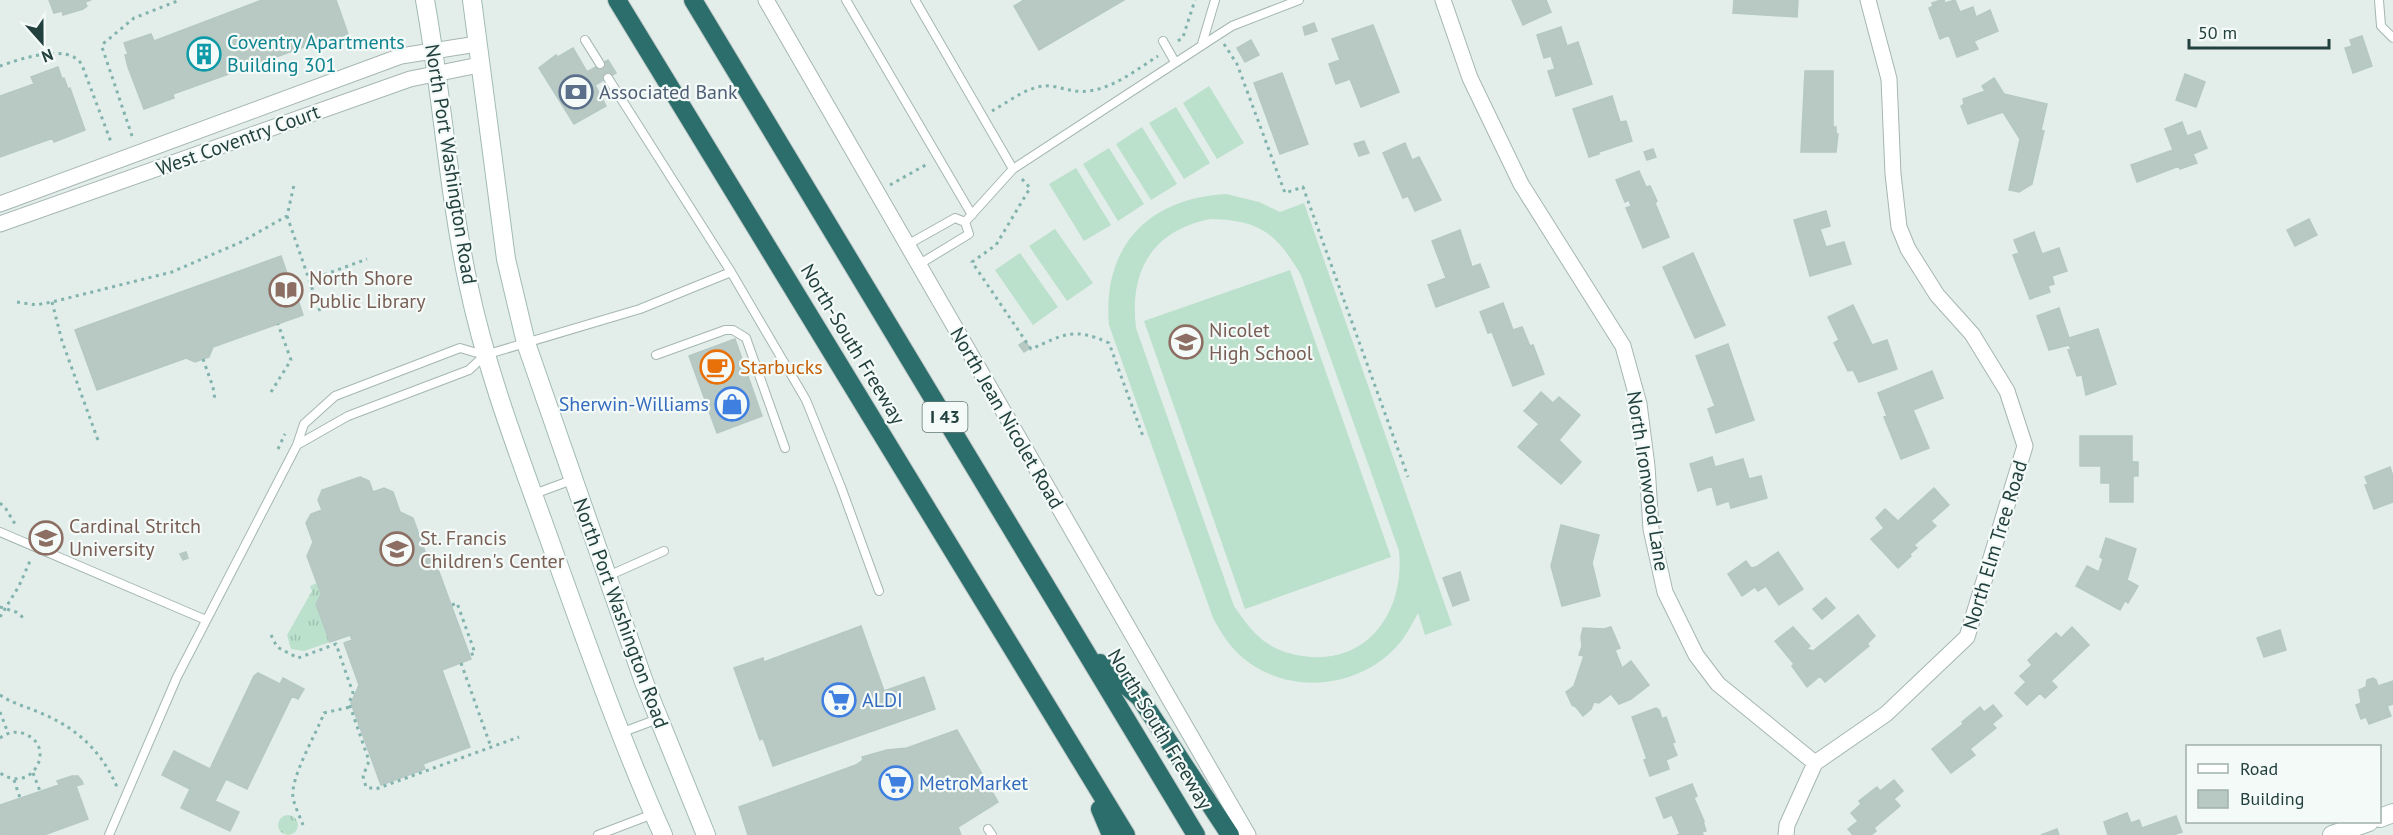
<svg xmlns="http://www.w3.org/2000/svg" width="2393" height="835" viewBox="0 0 2393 835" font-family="'PT Sans',sans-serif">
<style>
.grass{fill:#bbe0cb;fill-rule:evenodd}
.park{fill:url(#park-tufts)}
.building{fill:#b8c9c4;stroke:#b5c8c3;stroke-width:1.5}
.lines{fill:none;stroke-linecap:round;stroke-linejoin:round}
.lane-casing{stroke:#a5b6b3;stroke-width:10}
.street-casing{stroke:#a5b6b3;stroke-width:17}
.secondary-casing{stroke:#a1bab5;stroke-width:20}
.highway-casing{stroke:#c1cac9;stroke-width:20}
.path{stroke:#82b3ac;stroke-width:3;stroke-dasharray:3 4.5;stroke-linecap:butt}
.lane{stroke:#fff;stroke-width:8}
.street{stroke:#fff;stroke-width:15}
.secondary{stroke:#fff;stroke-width:18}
.highway{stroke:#2c6e6b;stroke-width:18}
.labels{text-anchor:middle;stroke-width:4.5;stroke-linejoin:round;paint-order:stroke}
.shield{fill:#f4faf8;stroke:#617875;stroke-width:1.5}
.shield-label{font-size:18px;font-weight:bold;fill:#22403d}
.culture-label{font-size:20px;fill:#0d838f;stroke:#f4faf8;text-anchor:start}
.service-label{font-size:20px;fill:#4e5e75;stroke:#f4faf8;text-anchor:start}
.street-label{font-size:20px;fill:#22403d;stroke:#f4faf8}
.education-label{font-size:20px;fill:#785e54;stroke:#f4faf8;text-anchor:start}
.food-label{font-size:20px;fill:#c56008;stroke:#f4faf8;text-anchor:start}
.shop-label{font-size:20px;fill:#366cbe;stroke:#f4faf8;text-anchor:start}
</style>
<defs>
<pattern id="park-tufts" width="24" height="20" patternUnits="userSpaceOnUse" patternTransform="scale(1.5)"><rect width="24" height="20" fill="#bbe0cb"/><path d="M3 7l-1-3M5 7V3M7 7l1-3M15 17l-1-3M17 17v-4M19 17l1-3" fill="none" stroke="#a0c1af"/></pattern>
</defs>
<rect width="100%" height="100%" fill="#e3eeeb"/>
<path class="grass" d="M1209 86 1244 143 1217 159 1183 103Z
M1176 107 1210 163 1184 179 1149 123Z
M1142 127 1177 184 1151 200 1116 144Z
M1109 148 1144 204 1118 221 1083 164Z
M1076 168 1111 225 1084 241 1049 184Z
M1226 194 1259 202 1280 212 1304 203 1452 625 1425 635 1418 613C1412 624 1406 636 1398 645 1359 689 1289 696 1243 658 1230 647 1221 633 1213 618L1109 325C1102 246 1149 198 1226 194ZM1210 219C1260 220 1276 233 1301 275L1399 551C1405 611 1368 666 1303 656 1288 654 1276 650 1264 641 1252 632 1243 619 1234 606L1136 328C1129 271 1152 231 1210 219Z
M1055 229 1093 283 1067 301 1029 246Z
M1020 253 1058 307 1033 325 995 270Z
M1290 270 1391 557 1245 609 1144 321Z"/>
<path class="park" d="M317 583 321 594 316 604 330 642 304 651 291 649 287 635 312 591 310 586Z
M278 825a10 10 0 1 1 20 0a10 10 0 1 1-20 0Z"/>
<path class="building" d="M49 0H91L85 2 87 6 83 9 63 15 62 11 54 13Z
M262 0H336L348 34 313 47 312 44 173 94 174 98 144 109 128 67 125 55 128 54 124 43 151 34 154 41Z
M1024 0H1124L1039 50 1014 6Z
M1512 0H1546L1551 12 1523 25Z
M1734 0H1798L1797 17 1733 13Z
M1941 0H1944L1945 3 1955 0 1960 12 1973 7 1976 17 1990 10 1998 31 1974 41 1978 49 1957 57 1949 35 1940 39 1929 8 1933 6 1932 3Z
M1314 23 1317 31 1305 35 1303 27Z
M1373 25 1399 92 1361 107 1350 79 1336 84 1329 64 1340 60 1332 39Z
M1561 27 1567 46 1578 42 1592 84 1556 96 1548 71 1555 69 1551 56 1544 58 1537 35Z
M2362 36 2372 66 2353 73 2345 48 2352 46 2350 40Z
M1251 40 1259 55 1245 62 1237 48Z
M573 48 587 72 608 60 616 73 595 85 606 106 574 124 539 68 556 55 558 57Z
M58 67 62 79 64 78 68 89 70 88 85 130 54 142 53 138 0 157V96L34 84 31 77Z
M1805 71H1833V127H1836V134H1838L1836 152H1801Z
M1282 73 1308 144 1280 154 1254 83Z
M2185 74 2205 82 2196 107 2176 100Z
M1994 78 2004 94 2047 104 2041 130 2044 131 2032 184 2019 192 2009 190 2020 139 2003 112 1968 124 1961 106 1964 104 1963 99 1985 91 1982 86Z
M1612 96 1620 122 1626 121 1632 141 1599 152V154L1589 157 1573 109Z
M2182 122 2187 136 2200 131 2207 148 2193 154 2197 163 2180 169 2179 166 2137 182 2131 165 2173 150 2165 129Z
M1364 141 1369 153 1359 156 1354 144Z
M1405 143 1412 160 1419 157 1441 200 1415 211 1408 196 1403 198 1383 153Z
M1653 149 1656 157 1647 160 1644 152Z
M1639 171 1646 187 1650 186 1657 201 1655 203 1669 237 1643 248 1626 208 1631 206 1629 200 1625 202 1616 180Z
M1826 211 1830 226 1820 229 1826 247 1844 242 1851 264 1810 276 1794 220Z
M2309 219 2317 235 2295 246 2287 230Z
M1460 230 1472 267 1480 264 1489 287 1436 307 1428 285 1446 278 1432 241Z
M2034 232 2042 254 2059 248 2067 271 2052 276 2054 284 2048 286 2050 292 2030 299 2013 255 2019 253 2014 240Z
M1693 253 1725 325 1695 338 1663 267Z
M281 256 289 279 297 277 302 291 296 294 303 315 213 347 209 357 195 362 186 358 97 390 75 330Z
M1503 303 1513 330 1522 327 1530 346 1533 345 1544 374 1513 386 1492 332 1488 333 1480 312Z
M1853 305 1872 345 1887 340 1897 369 1859 382 1853 370 1848 371 1834 343 1839 340 1828 317Z
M2059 308 2069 338 2098 329 2116 384 2086 395 2082 375 2077 376 2068 350 2071 349 2069 345 2049 350 2037 316Z
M735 339 762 416 717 433 689 356Z
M1025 341 1030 348 1024 352 1019 345Z
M1728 344 1754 420 1716 433 1708 409 1715 406 1696 356Z
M1932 371 1943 398 1913 410 1929 448 1901 459 1884 417 1887 416 1878 393Z
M1541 392 1553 403 1559 397 1580 415 1559 440 1581 462 1561 484 1518 447 1539 424 1524 411Z
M2080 436H2132V462H2138V476H2133V502H2110V483H2101V466H2080Z
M1712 457 1715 467 1743 459 1749 479 1761 476 1767 498 1731 508 1729 501 1717 505 1712 486 1698 491 1690 464Z
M2390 467 2393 476V502L2374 509 2365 485 2368 484 2365 477Z
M360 477 369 481 373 492 384 488 393 492 400 512 413 518 427 557 435 561 471 659 442 670 470 747 423 764 425 769 381 785 351 703 359 685 344 643 352 640 350 635 330 642 316 604 321 594 307 556 313 542 306 523 311 514 322 510 318 500 322 490Z
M1934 488 1949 505 1931 521 1936 526 1914 545 1917 548 1910 554 1911 556 1898 568 1871 539 1884 528 1876 518 1885 509 1898 521Z
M1561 525 1599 535 1592 563 1600 596 1562 606 1551 566Z
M2106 538 2136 549 2127 580 2138 586 2128 603 2125 601 2120 610 2076 586 2087 566 2099 572 2103 559 2100 557Z
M186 552 188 558 183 560 180 554Z
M1778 552 1803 589 1779 605 1766 586 1758 591 1755 587 1742 596 1728 574 1746 561 1751 568 1756 567Z
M1460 572 1469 600 1453 606 1443 578Z
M1826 598 1835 608 1822 619 1813 609Z
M1858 615 1875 636 1867 644 1869 646 1825 682 1820 676 1807 687 1792 666 1794 664 1775 641 1793 627 1810 646 1807 649 1813 651Z
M861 626 884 691 924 677 935 709 773 766 763 738 760 740 734 668 763 658 764 662Z
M1611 627 1620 648 1615 650 1622 668 1631 661 1649 685 1631 699 1619 704 1611 694 1599 703 1594 702 1591 709 1583 716 1576 707 1572 705 1566 692 1574 686 1584 656 1579 655 1582 646 1581 637 1583 628 1604 629Z
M2072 627 2089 645 2051 681 2057 687 2045 698 2040 693 2027 705 2015 693 2026 682 2020 676 2032 665 2028 660 2056 633 2061 638Z
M2280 630 2286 650 2264 657 2257 638Z
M258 673 280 684 283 678 304 689 298 699 292 696 247 789 226 779 215 801 239 812 230 831 181 808 190 789 162 775 174 751 210 769 254 676Z
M2373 678 2376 680 2378 686 2393 681V704L2387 706 2391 716 2369 724 2366 717 2361 719 2356 705 2361 703 2359 690 2366 687 2367 680Z
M1993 705 2002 716 1992 724 1996 728 1970 749 1975 755 1951 773 1932 749 1963 724 1962 722 1980 707 1984 712Z
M1656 708 1659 710 1662 719 1666 717 1675 742 1672 743 1677 755 1666 760 1669 769 1650 776 1644 760 1647 759 1632 717Z
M957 730 998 802 958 827 961 835H748L739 807 856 765 863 760 862 757 887 750 907 748Z
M72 776H78L82 781 83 784 76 786 88 819 44 835H0V805L59 785 57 781Z
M1894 780 1903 791 1894 799 1900 806 1874 828 1876 831 1871 835H1853L1848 829 1858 821 1851 813 1861 804 1859 801 1877 787 1880 791Z
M1692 784 1697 796 1694 798 1704 821H1703L1706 831 1702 832 1703 835H1677L1680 834 1672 815 1664 818 1656 798Z
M2127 813 2131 823 2139 820 2142 828 2176 816 2182 832 2173 835H2108L2104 822Z
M2057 829 2059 835H2041Z"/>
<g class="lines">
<g class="lane-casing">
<path id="lane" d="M846 0 972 215
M915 0 1013 169
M2379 0 2381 26 2393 38
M585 40 600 64
M1163 41 1175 62
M1202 44 1215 0
M608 78 731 272 806 400 841 487 879 591
M965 222 1013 169 1218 35 1232 26 1299 0
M907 245 955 218 965 222 969 234 918 265
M656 355 725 330H733L746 338 785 448
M297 445 348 416 469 370 485 355 640 309 731 272
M534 494 572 480
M0 532 206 620
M608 576 664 551
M620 733 658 719
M988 829 992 835
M109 835 177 677 297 445 304 424 335 396 460 348 484 355
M598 835 653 814"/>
</g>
<g class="street-casing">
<path id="street" d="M766 0 1248 835
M1443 0 1470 78 1521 184 1623 346 1639 404 1647 466 1651 529 1665 592 1696 655 1718 684 1815 763
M0 204 401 56 477 44
M0 224 410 79 479 65
M1786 835 1787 825 1815 763 1886 714 1967 637 2025 446 2007 391 1972 334 1937 295 1908 249 1899 227 1893 174 1889 79 1868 0"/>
</g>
<g class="secondary-casing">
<path id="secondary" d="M425 0C442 94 448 189 468 283 487 374 521 460 552 547 587 644 621 741 663 835
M472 0 506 259 526 343 644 682 706 835
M2380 818 2393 813
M2332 835 2369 822"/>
</g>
<g class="highway-casing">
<path id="highway" d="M617 0 1126 835
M693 0 1196 835
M1100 663 1140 698 1230 835
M1100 809 1111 835"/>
</g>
<path class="path" d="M1178 41 1183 37 1195 0
M1224 44 1237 64 1285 193 1303 187 1408 477
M0 66C20 59 69 42 82 65L111 142
M992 111C1010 101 1030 84 1051 86 1064 88 1075 93 1088 91 1114 88 1136 70 1158 56
M132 136 102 47 104 43 134 18 180 0
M1022 179 1030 188 996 245 972 262 1031 349C1065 334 1074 327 1109 343L1144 439
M890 185 929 163
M287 216 321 314
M310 280 367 259
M17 302 36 305 52 302 172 272 241 242 287 216 294 185
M52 302 62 341 99 443
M203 359 213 387 215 400
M271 392 291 360 278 324
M278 449 285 434
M0 503 6 509 15 524
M452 605 457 603 475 653 470 655
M0 607 16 612 25 619
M0 617 19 586 30 561 29 558
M271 635 277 647 298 658 336 644 353 693 349 703 369 761 363 776 366 787 376 789 519 737
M461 663 491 747
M0 695C13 704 28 707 43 714 78 729 102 752 117 787
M0 712 8 733
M0 738C8 732 17 730 27 735 56 748 32 795 0 773
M33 773 40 791
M14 780 20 798
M303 825C300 817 295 807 293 798 290 777 316 735 324 713L350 707"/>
<use href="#lane" class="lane"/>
<use href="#street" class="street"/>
<use href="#secondary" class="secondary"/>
<use href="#highway" class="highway"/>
</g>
<defs>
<g id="building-ring" transform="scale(1.725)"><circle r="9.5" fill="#f4faf8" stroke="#0f9aa8" stroke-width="1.5"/><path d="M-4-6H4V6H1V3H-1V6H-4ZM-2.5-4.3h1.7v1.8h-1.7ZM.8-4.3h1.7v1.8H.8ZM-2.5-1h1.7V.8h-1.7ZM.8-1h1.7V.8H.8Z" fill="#0f9aa8"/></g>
<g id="bank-ring" transform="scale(1.725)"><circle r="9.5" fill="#f4faf8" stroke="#5c6f8a" stroke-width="1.5"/><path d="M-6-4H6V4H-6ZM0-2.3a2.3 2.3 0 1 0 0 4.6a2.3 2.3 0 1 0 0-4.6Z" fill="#5c6f8a"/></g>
<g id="library-ring" transform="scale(1.725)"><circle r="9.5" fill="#f4faf8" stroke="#8d6e63" stroke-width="1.5"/><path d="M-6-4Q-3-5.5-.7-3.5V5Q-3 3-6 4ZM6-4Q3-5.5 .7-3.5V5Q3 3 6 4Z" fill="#8d6e63"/></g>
<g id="school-ring" transform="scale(1.725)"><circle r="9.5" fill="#f4faf8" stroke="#8d6e63" stroke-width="1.5"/><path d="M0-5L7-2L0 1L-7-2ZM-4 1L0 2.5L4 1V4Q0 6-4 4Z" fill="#8d6e63"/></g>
<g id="cafe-ring" transform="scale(1.725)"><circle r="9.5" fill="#f4faf8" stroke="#e8710a" stroke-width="1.5"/><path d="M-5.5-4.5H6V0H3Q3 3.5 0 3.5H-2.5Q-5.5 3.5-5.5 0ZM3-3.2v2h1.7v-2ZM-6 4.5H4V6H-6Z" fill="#e8710a"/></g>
<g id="shop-ring" transform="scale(1.725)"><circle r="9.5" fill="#f4faf8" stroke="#3f7fe0" stroke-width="1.5"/><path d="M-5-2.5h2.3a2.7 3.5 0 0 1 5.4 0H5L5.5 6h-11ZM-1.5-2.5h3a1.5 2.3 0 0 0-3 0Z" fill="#3f7fe0"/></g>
<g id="supermarket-ring" transform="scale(1.725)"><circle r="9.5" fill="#f4faf8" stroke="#3f7fe0" stroke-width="1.5"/><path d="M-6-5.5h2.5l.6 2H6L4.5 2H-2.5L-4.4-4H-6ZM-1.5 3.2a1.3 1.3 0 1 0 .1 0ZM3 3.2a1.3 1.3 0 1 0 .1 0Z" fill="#3f7fe0"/></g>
</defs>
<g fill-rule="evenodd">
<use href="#building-ring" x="204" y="54"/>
<use href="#bank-ring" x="576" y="92"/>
<use href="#library-ring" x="286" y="290"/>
<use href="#school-ring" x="1186" y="342"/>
<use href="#cafe-ring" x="717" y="367"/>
<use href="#shop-ring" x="732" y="404"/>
<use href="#school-ring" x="46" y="538"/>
<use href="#school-ring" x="397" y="549"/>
<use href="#supermarket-ring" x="839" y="700"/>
<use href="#supermarket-ring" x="896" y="783"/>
</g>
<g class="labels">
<rect class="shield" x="922.5" y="402" width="45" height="30" rx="4.5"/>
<g class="shield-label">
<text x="945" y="423">I 43</text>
</g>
<g class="culture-label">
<text x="227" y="49">Coventry Apartments<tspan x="227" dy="23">Building 301</tspan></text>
</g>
<g class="service-label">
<text x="599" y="99">Associated Bank</text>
</g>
<g class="street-label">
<text transform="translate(238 140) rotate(-20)" y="7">West Coventry Court</text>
<text transform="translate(451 164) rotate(81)" y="7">North Port Washington Road</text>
<text transform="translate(853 344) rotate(59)" y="7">North-South Freeway</text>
<text transform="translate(1007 418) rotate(60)" y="7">North Jean Nicolet Road</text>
<text transform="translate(1648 481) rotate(81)" y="7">North Ironwood Lane</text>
<text transform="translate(1995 545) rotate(-73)" y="7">North Elm Tree Road</text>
<text transform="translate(621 613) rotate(70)" y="7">North Port Washington Road</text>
<text transform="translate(1160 729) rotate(59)" y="7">North-South Freeway</text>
</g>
<g class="education-label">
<text x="309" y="285">North Shore<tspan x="309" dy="23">Public Library</tspan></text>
<text x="1209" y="337">Nicolet<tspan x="1209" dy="23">High School</tspan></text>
<text x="69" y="533">Cardinal Stritch<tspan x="69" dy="23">University</tspan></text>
<text x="420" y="545">St. Francis<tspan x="420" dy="23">Children's Center</tspan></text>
</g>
<g class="food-label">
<text x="740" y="374">Starbucks</text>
</g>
<g class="shop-label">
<text x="709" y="411" text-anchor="end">Sherwin-Williams</text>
<text x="862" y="707">ALDI</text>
<text x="919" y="790">MetroMarket</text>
</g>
</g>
<rect x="2186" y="745" width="195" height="78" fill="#f4faf8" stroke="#a0b0ad" stroke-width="1.5"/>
<rect x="2198" y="764" width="30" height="9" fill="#ffffff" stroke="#a0b0ad" stroke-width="1.5"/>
<text x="2240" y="775" font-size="18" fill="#22403d">Road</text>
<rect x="2198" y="790" width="30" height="18" fill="#b8c9c4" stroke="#a0b0ad" stroke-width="1.5"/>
<text x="2240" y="805" font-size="18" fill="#22403d">Building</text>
<g transform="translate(42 42) rotate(159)" stroke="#f4faf8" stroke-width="4.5" paint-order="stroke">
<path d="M0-4.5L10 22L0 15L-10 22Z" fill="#22403d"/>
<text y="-9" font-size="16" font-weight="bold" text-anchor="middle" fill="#22403d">N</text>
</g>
<path d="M2189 39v9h140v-9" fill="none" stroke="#22403d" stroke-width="3"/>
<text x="2198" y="39" font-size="18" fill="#22403d" stroke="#f4faf8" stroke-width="4.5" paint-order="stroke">50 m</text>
</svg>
